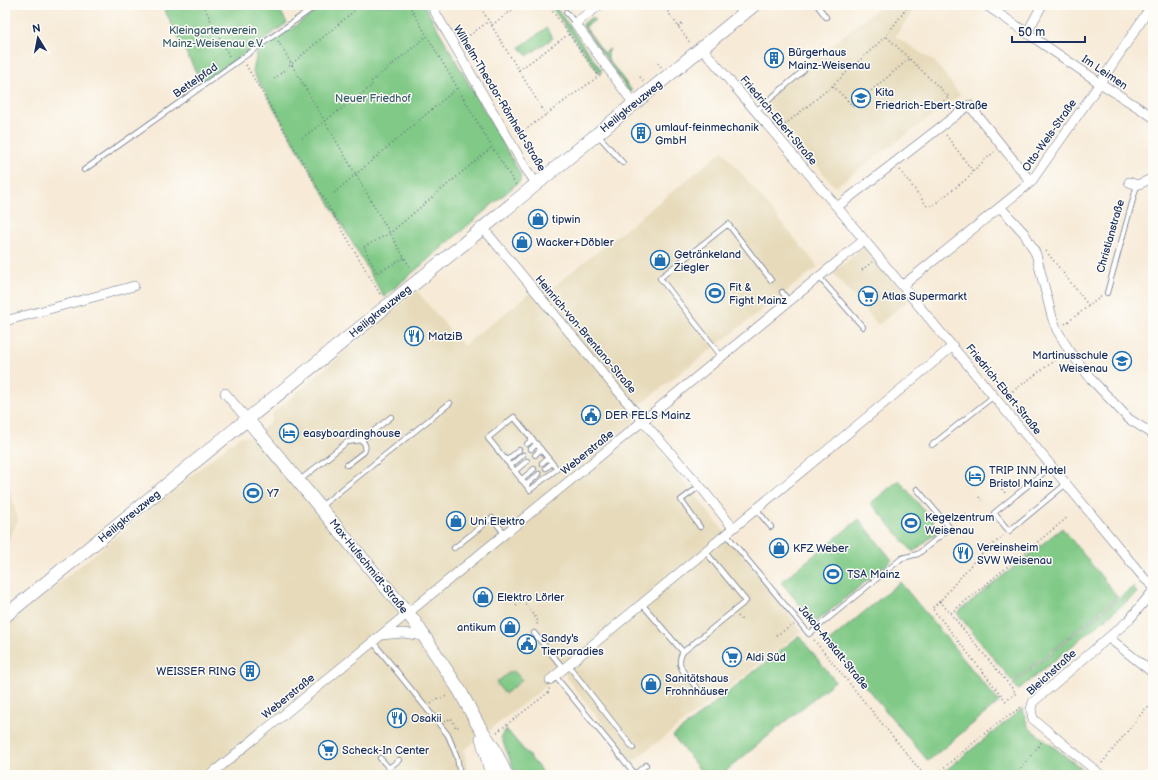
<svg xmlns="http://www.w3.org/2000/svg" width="1158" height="780" viewBox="0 0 1158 780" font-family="'Balsamiq Sans',sans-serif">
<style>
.built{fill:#e6daba}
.green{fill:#80c986;stroke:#4e7c72}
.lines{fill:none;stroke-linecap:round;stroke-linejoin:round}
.lane-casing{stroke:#687189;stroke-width:6}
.street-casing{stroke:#687189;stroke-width:10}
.secondary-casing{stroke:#687189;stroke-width:14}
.path{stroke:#687189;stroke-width:1.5;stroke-dasharray:1 3;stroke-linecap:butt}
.lane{stroke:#fff;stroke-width:4.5}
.street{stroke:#fff;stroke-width:9}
.secondary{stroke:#fff;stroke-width:13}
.labels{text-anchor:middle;stroke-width:3;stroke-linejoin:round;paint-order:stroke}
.park-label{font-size:11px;fill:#395d6a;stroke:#fdfcf7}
.poi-label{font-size:11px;fill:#1b2f5e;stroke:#fdfcf7;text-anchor:start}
.street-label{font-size:11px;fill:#1b2f5e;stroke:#fdfcf7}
</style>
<rect width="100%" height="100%" fill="#fdfcf7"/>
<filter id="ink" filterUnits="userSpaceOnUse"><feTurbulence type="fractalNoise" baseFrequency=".025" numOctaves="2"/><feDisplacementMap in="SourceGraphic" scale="8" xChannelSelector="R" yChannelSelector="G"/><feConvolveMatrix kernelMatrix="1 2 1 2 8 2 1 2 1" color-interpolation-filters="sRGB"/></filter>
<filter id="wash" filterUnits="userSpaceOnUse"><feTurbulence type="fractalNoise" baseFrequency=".012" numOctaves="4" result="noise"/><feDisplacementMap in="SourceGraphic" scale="16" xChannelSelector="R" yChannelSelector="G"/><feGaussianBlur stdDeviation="0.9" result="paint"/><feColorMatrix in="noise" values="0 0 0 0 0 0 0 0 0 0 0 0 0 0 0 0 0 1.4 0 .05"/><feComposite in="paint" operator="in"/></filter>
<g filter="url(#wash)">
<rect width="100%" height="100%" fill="#f7ebd8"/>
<path class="built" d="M882 5H918L895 36 935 62 960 95 835 187 763 100Z
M723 151 818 267 630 412 802 631 632 762 563 673 464 750 468 775H5V627L240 436 252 437 271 422 273 413 417 291 463 346 542 284 548 291Z
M864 247 909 300 878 325 833 273Z
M5 474 18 520 5 547Z"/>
<path class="green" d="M162 5H277L287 23 202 84Z
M325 5H424L521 175 520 181 384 297 253 72 257 53Z
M550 5H554L602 71 599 73Z
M592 17 595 20 585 27 604 53 610 49 608 53V59L632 91 630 93 583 26 584 23Z
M546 28 553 38 527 56 520 47Z
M899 480 940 530 913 552 871 503Z
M859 519 892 560 815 623 781 582Z
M1062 528 1118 597 1013 682 957 613Z
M900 582 999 702 928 761 828 642Z
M1133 587 1137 593 1018 690 1013 684Z
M799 636 835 681 721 775H704L673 736Z
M511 671 512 672 514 671 522 680 505 694 496 683Z
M1023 708 1025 718 1029 728 1090 775H940Z
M507 730 545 775H516L501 737 504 731Z"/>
</g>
<g filter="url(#ink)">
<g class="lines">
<g class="lane-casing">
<path id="lane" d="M817 5 826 17
M566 12 575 23
M756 111 804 70
M598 135 623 163
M84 170 317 5
M819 277 863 327
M782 292 789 302
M1107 293 1137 185
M722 357 660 278 728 224 771 280
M514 417 557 469 530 490 488 438Z
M527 444 533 439
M932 445 994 396
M531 449 537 444
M535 455 541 449
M506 461 519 450
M542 463 548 458
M347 465 364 452C367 447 365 444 362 440
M510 466 523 455
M1052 466 994 513 1009 531 1066 484
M546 468 552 463
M515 471 527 461
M521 480 534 469
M299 481 347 442 362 440 391 417
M526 485 539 474
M700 486 681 500 700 527
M320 507 450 403
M756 509 771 527
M726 534 809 634 902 558 918 554 950 528 917 489
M454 548 492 518 505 534
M642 604 683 652 746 601 705 551
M534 633 564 669
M373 642 448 735 457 757 460 775
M683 652C673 667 690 679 698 689
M568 665 633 748
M555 676 635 774 646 765
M380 758 389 768 399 760
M394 775H396
M416 775H417"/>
</g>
<g class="street-casing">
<path id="street" d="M431 5 526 169 536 183
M600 5 575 23 634 104
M986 5 1100 83 1153 117
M1027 33 1042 5
M702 48 837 207 1144 578 1153 586
M1129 182 1137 185 1153 178
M837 207 969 105 1031 182
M1000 207 1024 233 1036 254 1052 317 1057 330 1069 350 1091 379 1129 419 1153 434
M483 228 647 426 700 486 733 528
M902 286 1031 182 1096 89 1152 5
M5 321 134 286
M225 393 247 419
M381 635 403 633 424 636
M1109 638 1153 673
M550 680 953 346
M210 775 864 240
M1101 775 1033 719 1031 709 1033 702 1129 620 1153 591"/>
</g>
<g class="secondary-casing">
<path id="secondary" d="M247 419 414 621 460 691 477 723 494 749 506 775
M5 616 483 228 754 5
M482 738 492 775"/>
</g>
<path class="path" d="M203 5 230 58
M409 5 492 147 516 185
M479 5 546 115
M548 5 599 76 601 75
M615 5H616
M663 5 690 43
M909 5 886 36 949 97 937 106 936 104
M492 25 519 5
M678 27 683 23
M463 40 489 21
M278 41 412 271
M658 63 662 68
M246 65 381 296
M519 70 569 34
M640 77 644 82
M274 79 361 5
M833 86 853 106 909 59
M782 127 832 86 886 36
M518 135 599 76
M946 135 972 170H974L994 152
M302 138 372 86 371 82 427 36
M900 170 927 206H932L969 177 974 170
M334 193 457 88
M1046 251 1089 306
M404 258 377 273 364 247 390 233 492 147
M862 270 872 262
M1065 324 1102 296
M1006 396 1061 356
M999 486 1006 494
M979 497 982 500
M956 522 966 514
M940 601 1016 693 1006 701 932 608 940 601 976 559 1003 536
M516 606 523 601 538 621 536 627
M951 613 1068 517
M738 616 742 620
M776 635 794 625
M814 640 924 775
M431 704 437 699 447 696
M445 722 451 718 456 728 460 726
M497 732 549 692V688
M1102 763 1146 708H1148L1153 710
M935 775 997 723 1023 706
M1016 775 1043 740"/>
<use href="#lane" class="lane"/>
<use href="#street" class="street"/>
<use href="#secondary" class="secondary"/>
</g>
</g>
<defs>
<g id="building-ring" transform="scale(1)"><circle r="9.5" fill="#fdfcf7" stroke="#1f6fb2" stroke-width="1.5"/><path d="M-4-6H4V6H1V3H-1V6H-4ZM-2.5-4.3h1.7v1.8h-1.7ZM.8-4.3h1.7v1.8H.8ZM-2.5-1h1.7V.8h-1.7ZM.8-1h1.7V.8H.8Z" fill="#1f6fb2"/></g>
<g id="school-ring" transform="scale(1)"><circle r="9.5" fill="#fdfcf7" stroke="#1f6fb2" stroke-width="1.5"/><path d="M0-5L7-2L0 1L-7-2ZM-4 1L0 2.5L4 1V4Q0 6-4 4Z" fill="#1f6fb2"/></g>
<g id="shop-ring" transform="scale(1)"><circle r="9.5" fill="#fdfcf7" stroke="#1f6fb2" stroke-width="1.5"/><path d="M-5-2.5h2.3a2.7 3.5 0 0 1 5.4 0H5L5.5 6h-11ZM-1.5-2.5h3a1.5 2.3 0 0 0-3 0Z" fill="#1f6fb2"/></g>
<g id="stadium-ring" transform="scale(1)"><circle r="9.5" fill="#fdfcf7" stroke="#1f6fb2" stroke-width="1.5"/><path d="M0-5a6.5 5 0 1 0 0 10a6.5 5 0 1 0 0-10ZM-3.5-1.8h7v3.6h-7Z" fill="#1f6fb2"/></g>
<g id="supermarket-ring" transform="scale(1)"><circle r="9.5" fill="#fdfcf7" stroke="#1f6fb2" stroke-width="1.5"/><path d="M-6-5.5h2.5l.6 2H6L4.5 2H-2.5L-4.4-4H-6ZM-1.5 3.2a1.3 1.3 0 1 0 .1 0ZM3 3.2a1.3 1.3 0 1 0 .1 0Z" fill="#1f6fb2"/></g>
<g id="restaurant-ring" transform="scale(1)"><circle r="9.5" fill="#fdfcf7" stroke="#1f6fb2" stroke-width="1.5"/><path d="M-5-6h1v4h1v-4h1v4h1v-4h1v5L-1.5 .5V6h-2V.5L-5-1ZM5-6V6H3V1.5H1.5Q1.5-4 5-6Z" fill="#1f6fb2"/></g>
<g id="civic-ring" transform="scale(1)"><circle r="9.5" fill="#fdfcf7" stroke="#1f6fb2" stroke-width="1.5"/><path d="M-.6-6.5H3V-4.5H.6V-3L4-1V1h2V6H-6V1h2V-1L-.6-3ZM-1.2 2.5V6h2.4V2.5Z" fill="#1f6fb2"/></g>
<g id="hotel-ring" transform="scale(1)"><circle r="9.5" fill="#fdfcf7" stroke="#1f6fb2" stroke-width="1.5"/><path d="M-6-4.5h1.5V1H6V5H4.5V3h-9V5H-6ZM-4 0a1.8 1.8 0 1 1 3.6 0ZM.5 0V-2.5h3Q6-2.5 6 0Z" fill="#1f6fb2"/></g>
</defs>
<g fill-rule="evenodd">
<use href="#building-ring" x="774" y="58"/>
<use href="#school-ring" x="861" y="98"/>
<use href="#building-ring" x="641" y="133"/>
<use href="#shop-ring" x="538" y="219"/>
<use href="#shop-ring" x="522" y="242"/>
<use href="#shop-ring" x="660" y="260"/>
<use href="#stadium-ring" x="715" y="293"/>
<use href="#supermarket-ring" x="868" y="296"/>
<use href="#restaurant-ring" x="414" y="336"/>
<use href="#school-ring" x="1122" y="361"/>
<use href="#civic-ring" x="591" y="415"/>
<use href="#hotel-ring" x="289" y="433"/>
<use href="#hotel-ring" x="975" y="476"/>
<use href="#stadium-ring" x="253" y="493"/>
<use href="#shop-ring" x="456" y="521"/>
<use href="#stadium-ring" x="911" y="523"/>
<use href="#shop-ring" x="779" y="548"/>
<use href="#restaurant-ring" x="963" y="553"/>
<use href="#stadium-ring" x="833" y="574"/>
<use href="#shop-ring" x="483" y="597"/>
<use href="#shop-ring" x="510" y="627"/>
<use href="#civic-ring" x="527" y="644"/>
<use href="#supermarket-ring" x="732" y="657"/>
<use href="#building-ring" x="250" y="671"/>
<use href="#shop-ring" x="651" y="684"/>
<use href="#restaurant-ring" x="397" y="718"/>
<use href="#supermarket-ring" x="328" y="750"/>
</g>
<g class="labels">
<g class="park-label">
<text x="213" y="34">Kleingartenverein<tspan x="213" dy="13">Mainz-Weisenau e.V.</tspan></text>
<text x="373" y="102">Neuer Friedhof</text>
</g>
<g class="poi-label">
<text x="788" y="56">Bürgerhaus<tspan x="788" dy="13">Mainz-Weisenau</tspan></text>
<text x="875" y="96">Kita<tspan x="875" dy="13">Friedrich-Ebert-Straße</tspan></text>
<text x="655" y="131">umlauf-feinmechanik<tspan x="655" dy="13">GmbH</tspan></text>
<text x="552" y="223">tipwin</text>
<text x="536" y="246">Wacker+Döbler</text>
<text x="674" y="258">Getränkeland<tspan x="674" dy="13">Ziegler</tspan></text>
<text x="729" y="291">Fit &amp;<tspan x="729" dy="13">Fight Mainz</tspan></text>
<text x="882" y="300">Atlas Supermarkt</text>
<text x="428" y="340">MatziB</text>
<text x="1108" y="359" text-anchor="end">Martinusschule<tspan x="1108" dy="13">Weisenau</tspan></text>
<text x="605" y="419">DER FELS Mainz</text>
<text x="303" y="437">easyboardinghouse</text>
<text x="989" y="474">TRIP INN Hotel<tspan x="989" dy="13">Bristol Mainz</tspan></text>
<text x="267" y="497">Y7</text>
<text x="925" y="521">Kegelzentrum<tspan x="925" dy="13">Weisenau</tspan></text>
<text x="470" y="525">Uni Elektro</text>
<text x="977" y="551">Vereinsheim<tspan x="977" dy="13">SVW Weisenau</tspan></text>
<text x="793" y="552">KFZ Weber</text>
<text x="847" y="578">TSA Mainz</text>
<text x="497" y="601">Elektro Lörler</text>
<text x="496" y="631" text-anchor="end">antikum</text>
<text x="541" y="642">Sandy's<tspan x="541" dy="13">Tierparadies</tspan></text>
<text x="746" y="661">Aldi Süd</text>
<text x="236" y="675" text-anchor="end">WEISSER RING</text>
<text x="665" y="682">Sanitätshaus<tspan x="665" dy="13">Frohnhäuser</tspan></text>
<text x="411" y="722">Osakii</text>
<text x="342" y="754">Scheck-In Center</text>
</g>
<g class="street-label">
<text transform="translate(1105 72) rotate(34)" y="4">Im Leimen</text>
<text transform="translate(195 80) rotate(-35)" y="4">Bettelpfad</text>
<text transform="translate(500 98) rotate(59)" y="4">Wilhelm-Theodor-Römheld-Straße</text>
<text transform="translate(631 106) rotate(-39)" y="4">Heiligkreuzweg</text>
<text transform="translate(779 120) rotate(50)" y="4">Friedrich-Ebert-Straße</text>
<text transform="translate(1049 135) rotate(-55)" y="4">Otto-Wels-Straße</text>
<text transform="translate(1110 236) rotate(-74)" y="4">Christianstraße</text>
<text transform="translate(380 311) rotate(-39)" y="4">Heiligkreuzweg</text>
<text transform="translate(586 334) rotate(50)" y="4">Heinrich-von-Brentano-Straße</text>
<text transform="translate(1004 389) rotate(51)" y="4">Friedrich-Ebert-Straße</text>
<text transform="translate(587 452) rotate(-39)" y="4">Weberstraße</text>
<text transform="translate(129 516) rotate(-39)" y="4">Heiligkreuzweg</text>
<text transform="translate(369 566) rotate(51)" y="4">Max-Hufschmidt-Straße</text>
<text transform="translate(834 647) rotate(51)" y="4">Jakob-Anstatt-Straße</text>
<text transform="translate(1051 672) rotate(-42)" y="4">Bleichstraße</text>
<text transform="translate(288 696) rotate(-39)" y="4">Weberstraße</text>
</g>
</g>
<rect width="1158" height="780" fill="none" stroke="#fdfcf7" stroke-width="20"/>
<g transform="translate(38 38) rotate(350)" stroke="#fdfcf7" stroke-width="3" paint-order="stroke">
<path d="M0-3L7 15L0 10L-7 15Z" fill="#1b2f5e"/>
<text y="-6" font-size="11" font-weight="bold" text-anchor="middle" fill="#1b2f5e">N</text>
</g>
<path d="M1012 36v6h73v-6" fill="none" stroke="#1b2f5e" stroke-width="2"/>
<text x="1018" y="36" font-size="12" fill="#1b2f5e" stroke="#fdfcf7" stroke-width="3" paint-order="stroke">50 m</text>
</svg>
